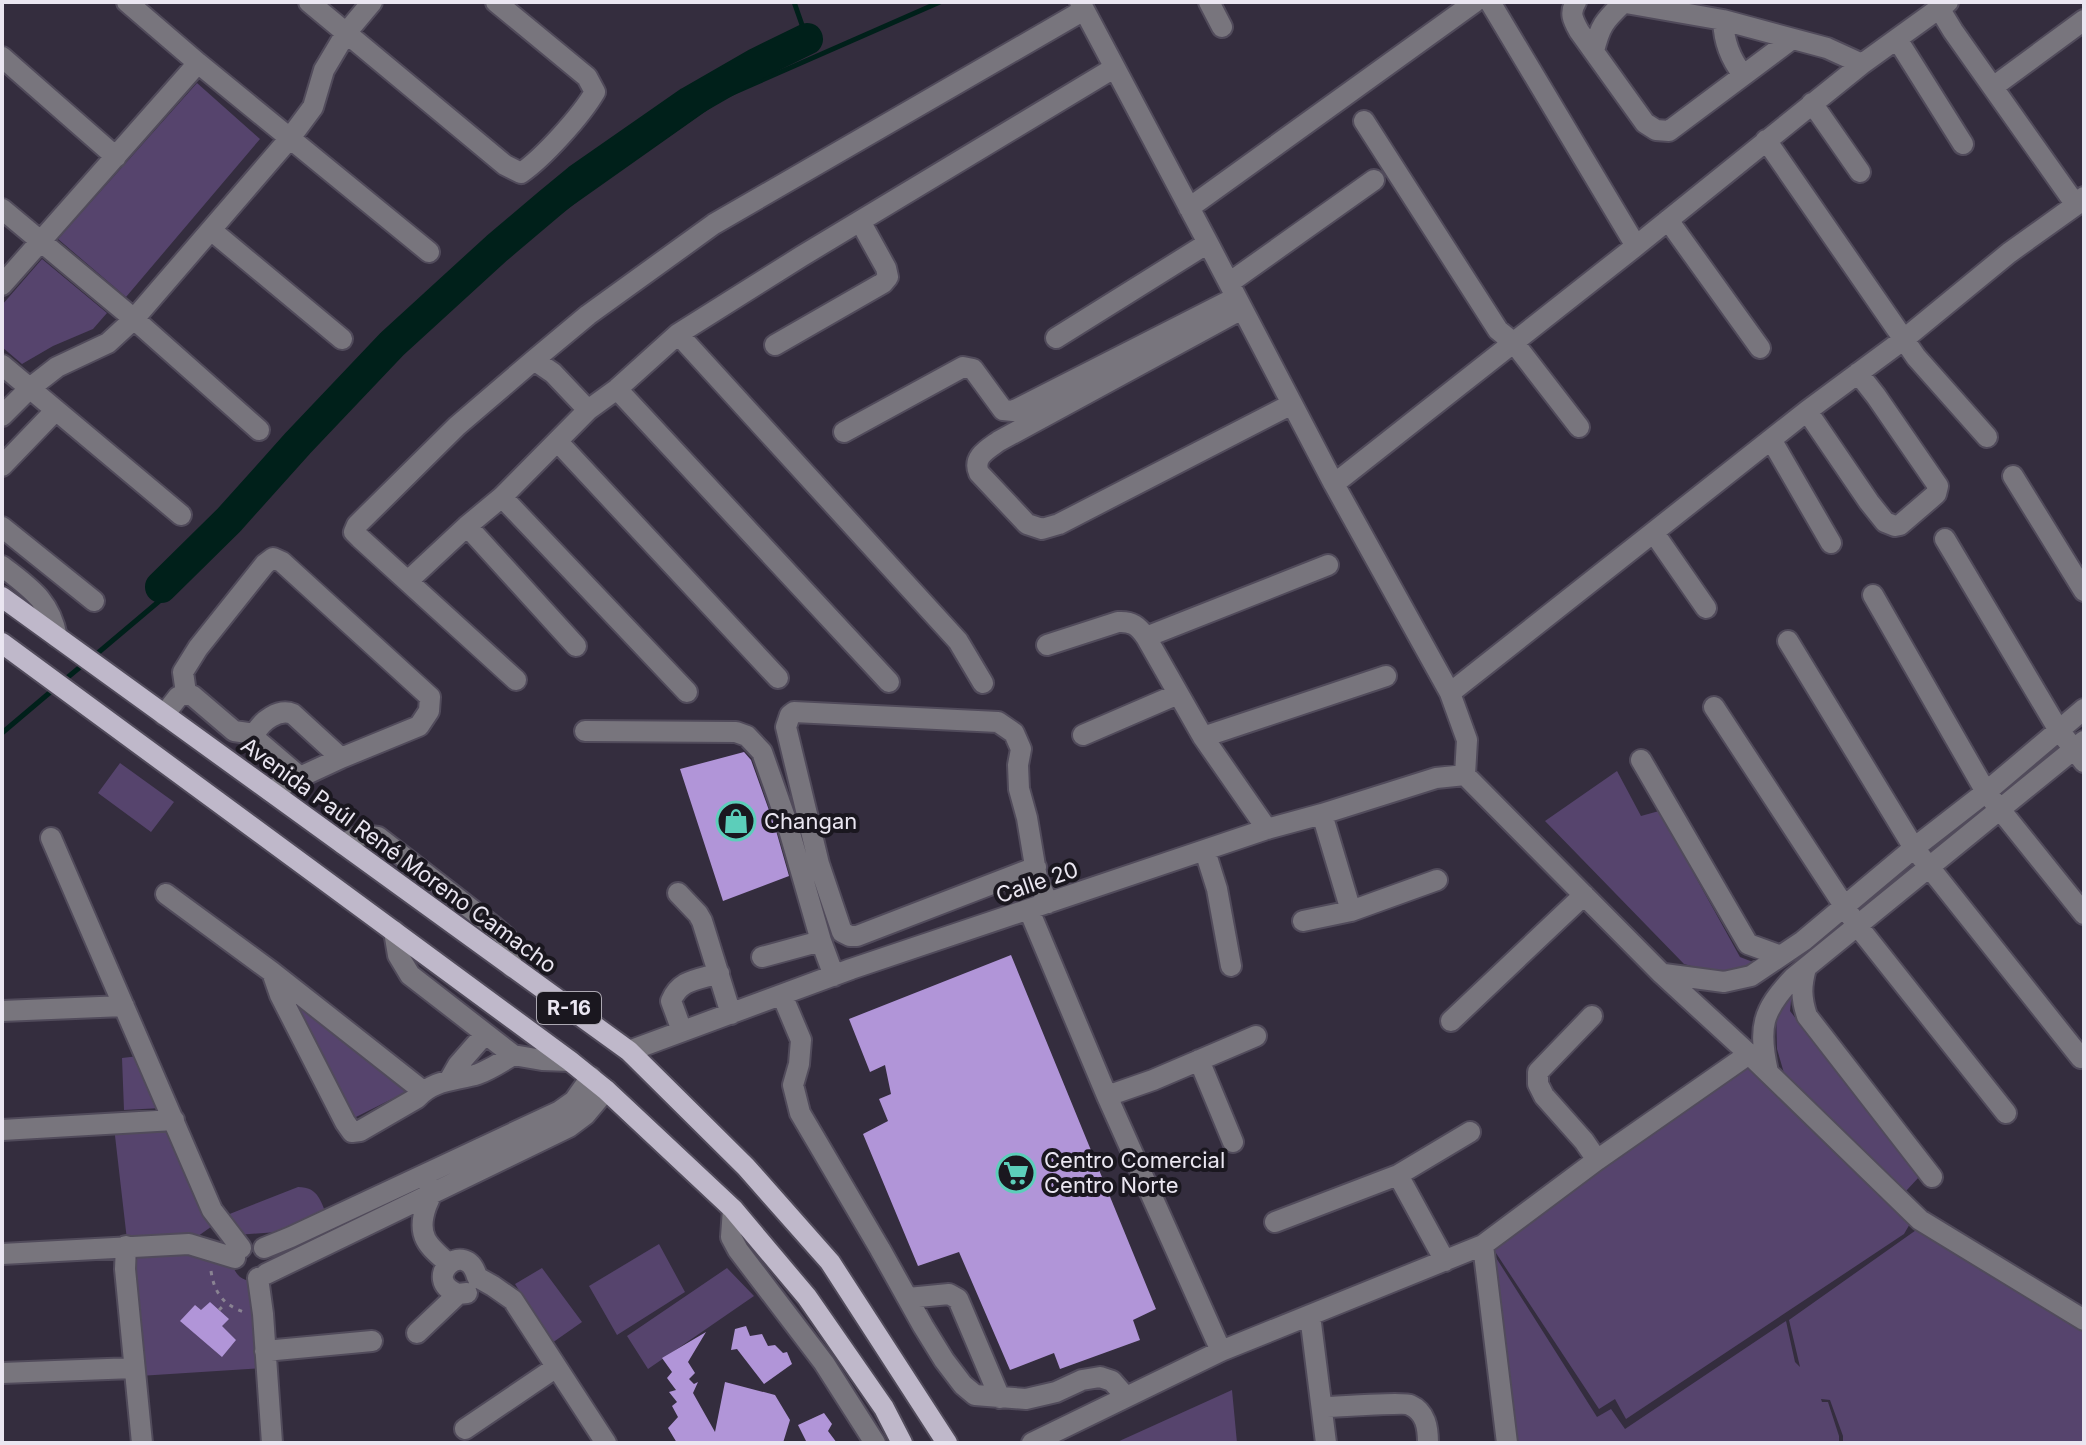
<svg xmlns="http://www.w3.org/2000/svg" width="2086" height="1445" viewBox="0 0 2086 1445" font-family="Inter,sans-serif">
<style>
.green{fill:#56446d}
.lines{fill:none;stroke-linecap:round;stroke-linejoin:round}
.stream{stroke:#00201a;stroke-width:5}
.river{stroke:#00201a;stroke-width:32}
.building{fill:#b195d8}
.minor-casing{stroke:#514b5b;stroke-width:24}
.major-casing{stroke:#514b5b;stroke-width:24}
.path{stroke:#898392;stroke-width:3;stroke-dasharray:4 6;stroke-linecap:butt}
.minor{stroke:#78757d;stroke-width:20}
.major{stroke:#bfb8ca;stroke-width:20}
.labels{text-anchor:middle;stroke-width:8;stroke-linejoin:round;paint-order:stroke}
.shield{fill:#1a171f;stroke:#aca8b2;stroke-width:2}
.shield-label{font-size:20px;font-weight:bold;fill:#eae6f1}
.poi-label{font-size:22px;fill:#eae6f1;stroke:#1a171f;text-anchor:start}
.street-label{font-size:22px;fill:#eae6f1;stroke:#1a171f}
</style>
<rect width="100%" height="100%" fill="#342d3e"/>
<path class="green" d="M197 83 260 139 126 297 58 239Z
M42 259 107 313 93 329 53 346 22 364 2 347V305Z
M120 763 174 802 151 832 98 793Z
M1617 771 1641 816 1659 811 1740 957 1758 964 1723 975 1684 964 1545 821Z
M1792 991 1790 1011 1919 1177 1906 1191 1786 1080 1777 1049 1776 1010Z
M294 999 410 1090 354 1118Z
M139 1056 161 1108 124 1110 122 1058Z
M1748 1064 1911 1222 1904 1234 1626 1419 1615 1399 1599 1409 1490 1244Z
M175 1123 215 1224 194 1239 127 1240 114 1127Z
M298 1187C319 1187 321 1202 328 1219L304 1230 236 1235 222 1217Z
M1919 1228 2084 1332V1443H1843V1436L1830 1400 1821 1399 1822 1402H1828L1839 1436V1443H1512L1488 1245 1597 1417 1611 1409 1625 1429 1786 1321 1795 1362 1800 1367 1789 1320Z
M659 1244 685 1292 617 1335 589 1286Z
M187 1248 231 1260C235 1275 240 1280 255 1282L264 1368 139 1376 129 1270 143 1249Z
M542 1268 582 1322 552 1343 515 1284Z
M727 1268 754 1296 648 1369 627 1336Z
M1232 1390 1237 1443H1115Z"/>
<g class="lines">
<path class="stream" d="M794 2 807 39
M93 657 202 565 397 353 528 234 719 99 940 2
M62 682 85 663
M2 733 54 689"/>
<path class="river" d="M161 587 229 520 298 443 392 344 497 248 549 204 578 180 690 102 756 64 807 39"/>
</g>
<path class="building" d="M744 752 751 760 775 827 789 876 723 901 680 769Z
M1011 955 1156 1309 1133 1320 1140 1340 1060 1369 1054 1353 1010 1370 959 1252 918 1266 863 1134 888 1121 879 1099 891 1094 885 1065 870 1072 849 1019Z
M210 1302 229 1319 222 1326 236 1340 222 1357 180 1321 195 1305 201 1310Z
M746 1326 750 1336 762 1334 768 1346 775 1345 783 1353 787 1352 792 1364 764 1384 737 1349 731 1350 735 1329Z
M706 1332 688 1362 695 1373 689 1379 694 1384 698 1382 693 1393 715 1432 725 1382 775 1395 790 1420 783 1443H677L668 1428 678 1417 672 1406 677 1402 669 1392 676 1390 667 1378 672 1372 662 1358Z
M824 1413 832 1424 828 1431 837 1443H807L798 1425Z"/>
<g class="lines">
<g class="minor-casing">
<path id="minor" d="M127 2 198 63 429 252
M309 2 505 165 521 173C543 158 581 116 595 92L587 77 496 2
M1080 2 1208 243 1334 484 1450 693 1467 740 1465 775 1662 974 1749 1054 1920 1220 2084 1320
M1209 2 1222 27
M1490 2 1636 246
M1576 2C1569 13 1573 20 1579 31L1645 123 1656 130 1669 131 1792 39
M1620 2 1723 20 1827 48 1862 64
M1939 8 1953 31 2076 205
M1723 20C1724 42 1730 58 1743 75
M1897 39 1963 144
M1594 51C1600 26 1604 21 1623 3
M2 57 116 157
M1993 87 2084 20
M1812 103 1860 172
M1364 121 1498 330 1514 343 1579 427
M1766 140 1916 357 1987 437
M1189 208 1475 2
M2 209 134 319 259 430
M1668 220 1760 348
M211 230 342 339
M1229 283 1374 180
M2 285 198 63
M1242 309 999 441C988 449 972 457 979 473L1027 524 1042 529 1059 524 1292 404
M678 334 958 641 983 683
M1056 338 1208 243
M775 345 883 283 888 277 886 268 860 221
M534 360 553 373 588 410
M2 365 181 515
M617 389 889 682
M1807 411 1869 502 1885 522 1895 526 1900 525 1936 494 1938 486 1876 396 1858 373
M2 416 30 388 57 367 108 343 134 319 290 138 313 107 324 70 346 33 372 2
M844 432 963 367 973 369 1003 410 1013 411 1231 300
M1772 441 1831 543
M558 442 778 678
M2 466 55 411
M2013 476 2084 591
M1334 484 1636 246 1862 64 1948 2
M502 497 687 692
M467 526 576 646
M2 527 94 601
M1654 533 1706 608
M1945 539 2058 729 2084 762
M2 566C30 588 50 600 57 637
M408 581 467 526 502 497 588 410 617 389 678 334 802 256 1114 68
M1873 595 1986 792 2084 914
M1146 637 1328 565
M1788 641 1914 848 2081 1058
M1047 645 1118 622C1132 621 1138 626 1146 637L1203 737 1267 829
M516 680 360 538 354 532 357 525 457 426 534 360 588 315 714 224 1084 10
M186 693 183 672 198 648 265 564 273 558 282 562 430 697 429 711 419 726 341 758 270 791
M1450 693 1807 411 1903 340 2009 253 2076 205 2084 197
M1714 707 1856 924 2006 1113
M164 715 178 697 186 693 193 696 234 731 255 734
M585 731 736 732 747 736 762 752 787 823 821 941 834 976
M1083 735 1178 694
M1203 737 1386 676
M1641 760 1748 944 1781 956
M300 777 258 741 255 734C261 721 279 708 293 714L341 758
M1322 814 1351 911
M51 838 212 1210 241 1248
M343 844 361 835 378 837 493 926 506 937 512 967
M1205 851 1217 889 1231 966
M1036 867 857 936H850L842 932 819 864 786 727 790 715 794 712 998 722 1014 733 1021 749 1018 765 1019 789 1027 818 1037 878 1048 903
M678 893 698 914 702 921 731 1014
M166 894 272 972 423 1091
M1029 910 1107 1096 1221 1351
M1303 921 1351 911 1437 880
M394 931 398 955 410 975 513 1055 542 1060 570 1061
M762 957 821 941
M1806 968C1801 986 1801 998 1807 1016L1932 1177
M272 972 280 995 345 1122 352 1132 360 1131 417 1098C434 1079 456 1081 478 1074 491 1069 502 1062 513 1055
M1664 974 1724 982 1751 976 1803 941 1914 848 1986 792 2084 709
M782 995 801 1040 799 1064 793 1085 800 1113 880 1249 923 1326 944 1360 963 1385 975 1395 1026 1399 1056 1392 1082 1380 1100 1377 1112 1381 1126 1397
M2 1011 124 1006
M1592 1016 1538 1072V1084L1544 1096 1584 1141 1597 1160
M1451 1021 1584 895
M682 1031 671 1001C680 979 698 980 719 973
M629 1051 851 969 1267 829 1322 814 1436 778 1465 775
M1199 1060 1233 1142
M1768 1072C1758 1027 1762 1011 1793 978L2084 741
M450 1079 458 1065 485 1034
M1107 1096 1153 1080 1256 1036
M2 1130 174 1120
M1398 1175 1445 1261
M431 1188C432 1196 429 1199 426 1207 416 1236 428 1246 449 1264
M733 1209 731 1237 738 1250 824 1363 875 1443
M1275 1222 1398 1175 1470 1132
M1483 1245 1507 1443
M126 1246 125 1269 142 1443
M264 1248 291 1237 560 1111 574 1101 591 1077
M2 1254 189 1244 235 1258
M266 1274 569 1127 585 1115 606 1090
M258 1278 263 1314 272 1443
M458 1294C419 1279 466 1236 477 1277L493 1286 513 1300 606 1443
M908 1298 949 1294 958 1299 1000 1398
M1310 1315 1326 1443
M417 1333 458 1294 467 1293
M265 1351 372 1341
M2 1373 134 1368
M1322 1407C1335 1407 1404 1402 1410 1405 1426 1412 1428 1428 1428 1443
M465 1429 555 1368
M1032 1443 1221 1351 1483 1245 1597 1160 1749 1054"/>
</g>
<g class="major-casing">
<path id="major" d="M2 597 629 1051 746 1167 830 1262 947 1443
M2 643 570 1061 606 1090 733 1209 807 1297 884 1408 902 1443"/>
</g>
<path class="path" d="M211 1271C214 1292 223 1305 244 1312
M219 1310 226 1303"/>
<use href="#minor" class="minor"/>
<use href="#major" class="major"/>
</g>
<defs>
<g id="shop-ring" transform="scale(2)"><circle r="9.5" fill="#1a171f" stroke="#5cceba" stroke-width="1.5"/><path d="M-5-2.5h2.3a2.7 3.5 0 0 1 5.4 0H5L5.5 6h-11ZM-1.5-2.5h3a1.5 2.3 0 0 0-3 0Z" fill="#5cceba"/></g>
<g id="supermarket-ring" transform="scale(2)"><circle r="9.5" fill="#1a171f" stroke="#5cceba" stroke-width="1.5"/><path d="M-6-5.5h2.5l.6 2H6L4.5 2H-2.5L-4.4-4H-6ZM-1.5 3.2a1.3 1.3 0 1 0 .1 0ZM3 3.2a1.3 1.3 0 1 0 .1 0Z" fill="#5cceba"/></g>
</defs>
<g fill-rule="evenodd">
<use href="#shop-ring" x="736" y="821"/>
<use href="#supermarket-ring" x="1016" y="1173"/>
</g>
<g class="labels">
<rect class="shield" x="537" y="992" width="64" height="32" rx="6"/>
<g class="shield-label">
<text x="569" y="1015">R-16</text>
</g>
<g class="poi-label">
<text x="764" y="829">Changan</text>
<text x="1044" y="1168">Centro Comercial<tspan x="1044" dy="25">Centro Norte</tspan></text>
</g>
<g class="street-label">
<text transform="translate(399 855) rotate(36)" y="8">Avenida Paúl René Moreno Camacho</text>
<text transform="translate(1037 882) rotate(-19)" y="8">Calle 20</text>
</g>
</g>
<rect width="2086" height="1445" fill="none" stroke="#eae6f1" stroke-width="8"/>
</svg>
